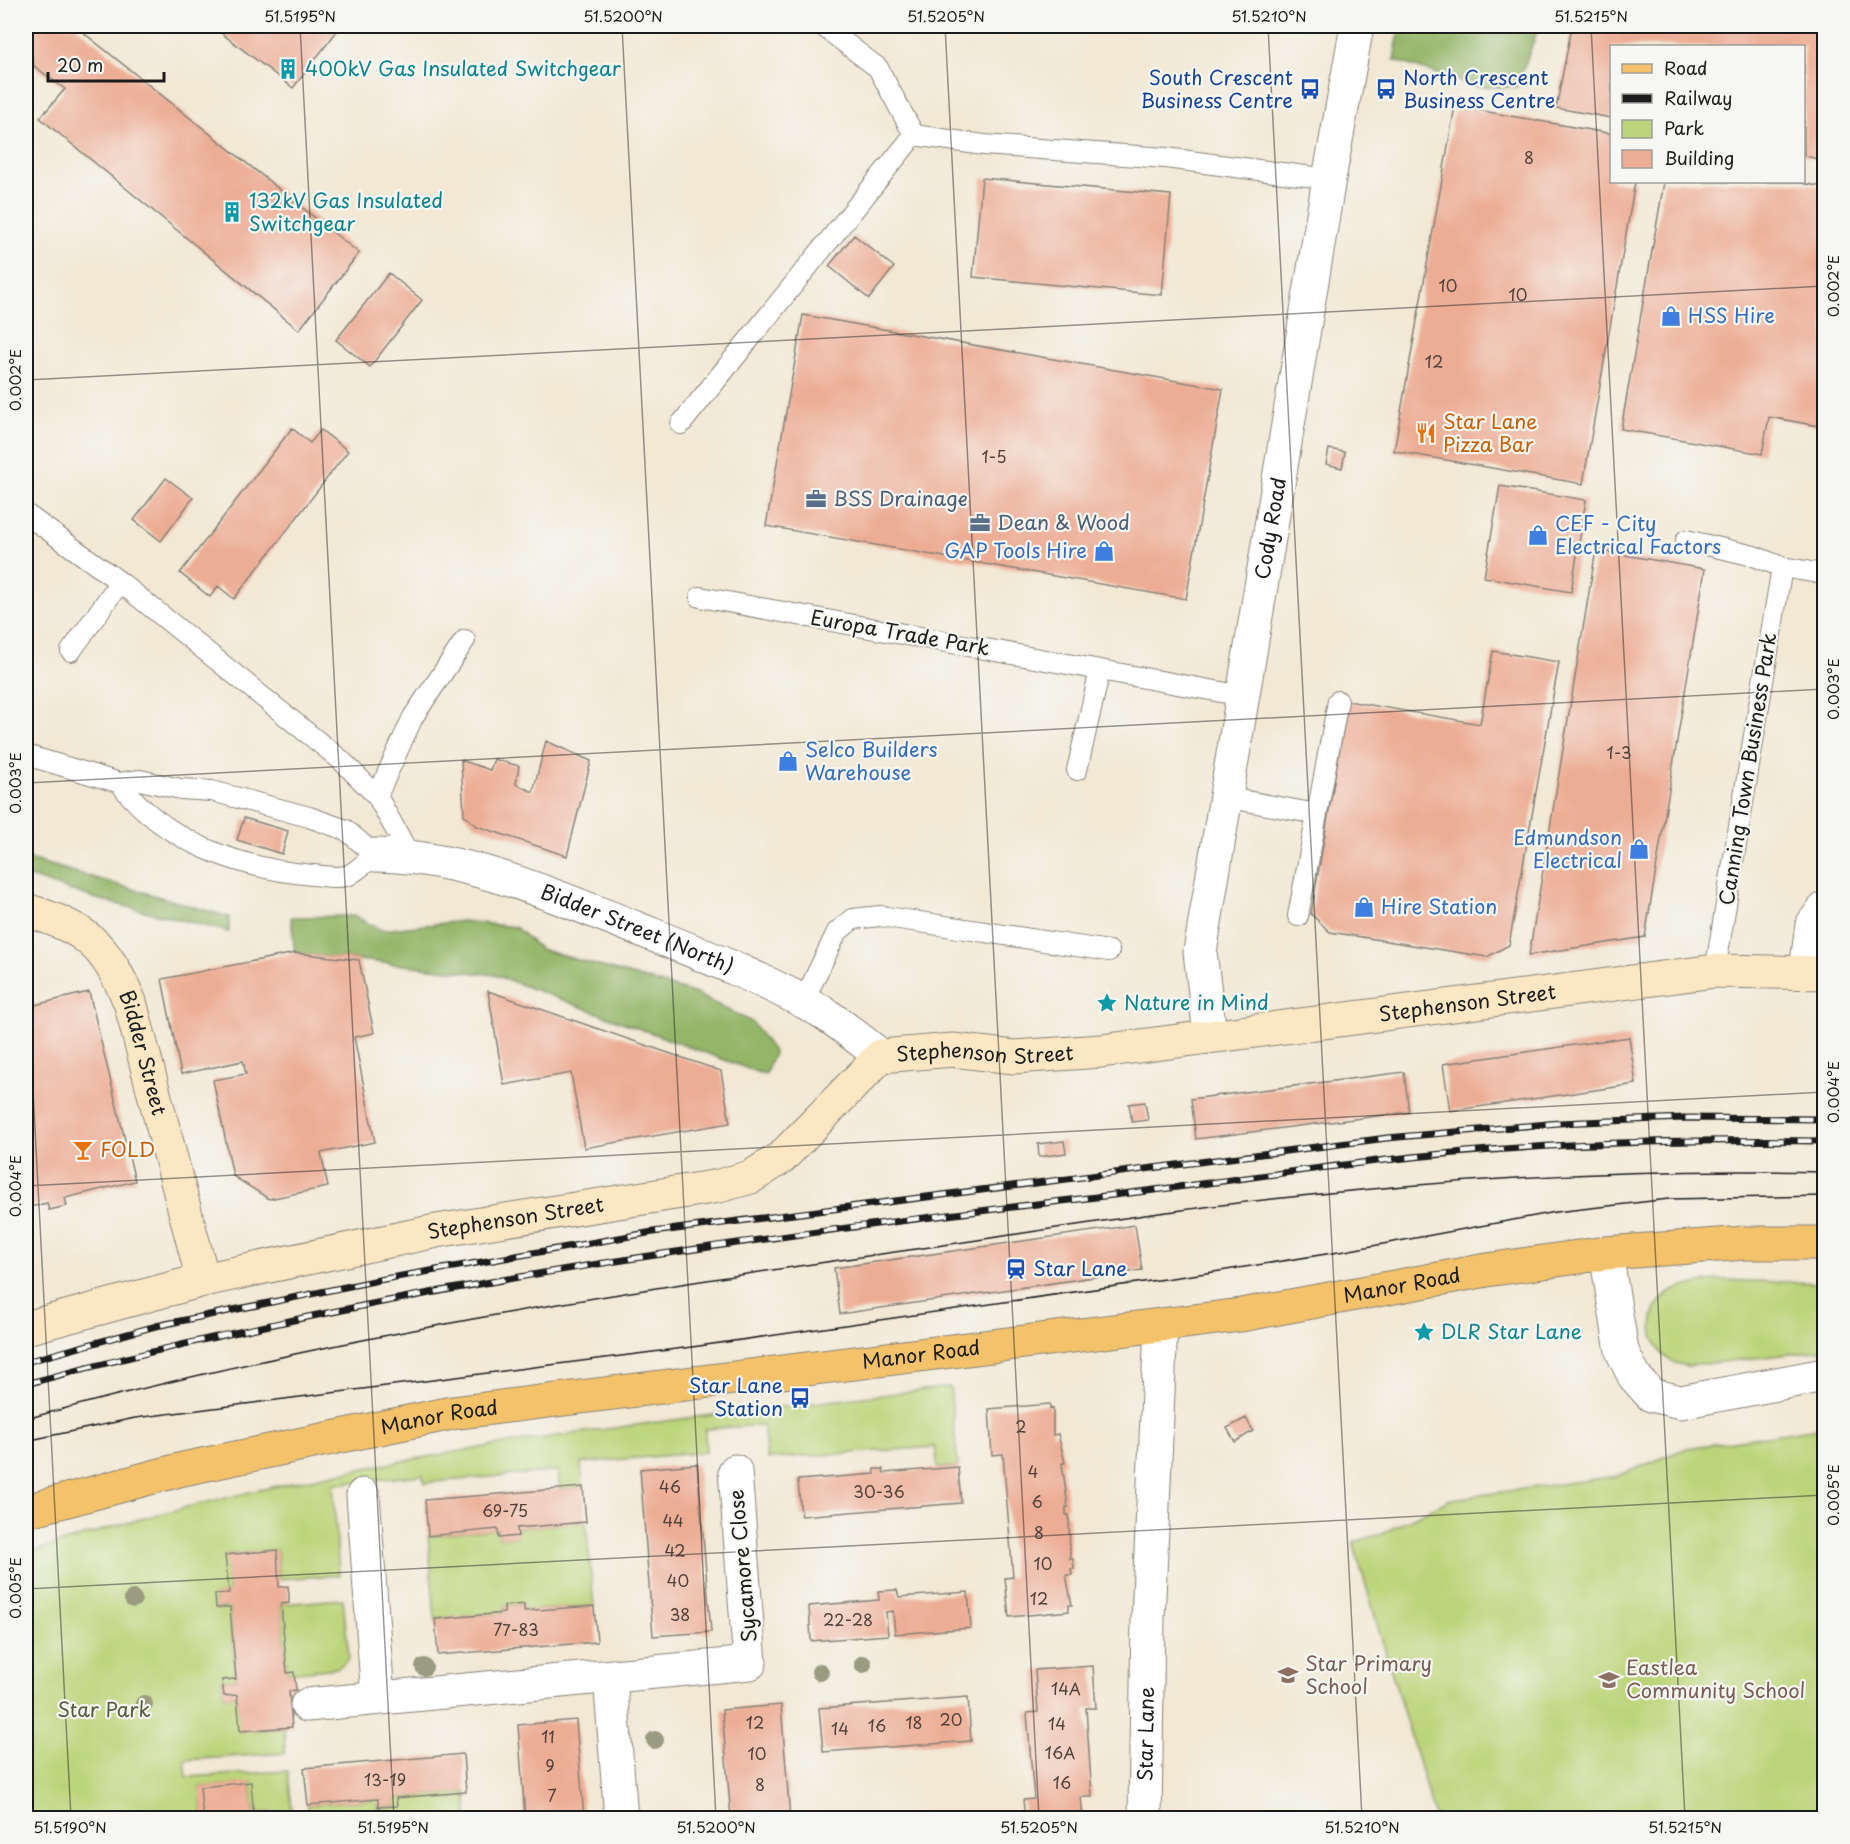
<svg xmlns="http://www.w3.org/2000/svg" width="1850" height="1844" viewBox="0 0 1850 1844" font-family="'Playpen Sans',sans-serif">
<style>
.green{fill:#bcd479;stroke:#6c784a;stroke-width:1.5}
.forest{fill:#95b669;stroke:#586942;stroke-width:1.5}
.building{fill:#edad95}
.lines{fill:none;stroke-linecap:round;stroke-linejoin:round}
.service-casing{stroke:#878278;stroke-width:22}
.minor-casing{stroke:#878278;stroke-width:35}
.tertiary-casing{stroke:#878278;stroke-width:35}
.secondary-casing{stroke:#878278;stroke-width:35}
.primary-casing{stroke:#878278;stroke-width:35}
.service{stroke:#fff;stroke-width:20}
.minor{stroke:#fff;stroke-width:33}
.tertiary{stroke:#fff;stroke-width:33}
.secondary{stroke:#fbe7c3;stroke-width:33}
.primary{stroke:#f4c26a;stroke-width:33}
.tram{stroke:#1c1c1c;stroke-width:1.5}
.rail-casing{stroke:#1c1c1c;stroke-width:7}
.rail{stroke:#f6f6f2;stroke-width:4.5;stroke-dasharray:14;stroke-linecap:butt}
.tree{fill:#9b9b81}
.ticks{fill:none;stroke:#1c1c1c;stroke-width:1.5;stroke-opacity:0.45}
.labels{text-anchor:middle;stroke-width:4.5;stroke-linejoin:round;paint-order:stroke}
.number-label{font-size:16px;fill:#50403a}
.culture-label{font-size:20px;fill:#0d838f;stroke:#f6f6f2;text-anchor:start}
.transit-label{font-size:20px;fill:#164399;stroke:#f6f6f2;text-anchor:end}
.shop-label{font-size:20px;fill:#366cbe;stroke:#f6f6f2;text-anchor:start}
.food-label{font-size:20px;fill:#c56008;stroke:#f6f6f2;text-anchor:start}
.service-label{font-size:20px;fill:#4e5e75;stroke:#f6f6f2;text-anchor:start}
.street-label{font-size:20px;fill:#1c1c1c;stroke:#f6f6f2}
.education-label{font-size:20px;fill:#785e54;stroke:#f6f6f2;text-anchor:start}
.park-label{font-size:20px;fill:#545c3d;stroke:#f6f6f2}
.neatline{fill:none;stroke:#1c1c1c;stroke-width:2}
.ticks-label{font-size:15px;text-anchor:middle;fill:#1c1c1c}
</style>
<rect width="100%" height="100%" fill="#f6f6f2"/>
<filter id="ink" filterUnits="userSpaceOnUse"><feTurbulence type="fractalNoise" baseFrequency=".0167" numOctaves="2"/><feDisplacementMap in="SourceGraphic" scale="12" xChannelSelector="R" yChannelSelector="G"/><feConvolveMatrix kernelMatrix="1 2 1 2 8 2 1 2 1" color-interpolation-filters="sRGB"/></filter>
<filter id="wash" filterUnits="userSpaceOnUse"><feTurbulence type="fractalNoise" baseFrequency=".008" numOctaves="4" result="noise"/><feDisplacementMap in="SourceGraphic" scale="24" xChannelSelector="R" yChannelSelector="G"/><feGaussianBlur stdDeviation="1.35" result="paint"/><feColorMatrix in="noise" values="0 0 0 0 0 0 0 0 0 0 0 0 0 0 0 0 0 1.4 0 .05"/><feComposite in="paint" operator="in"/></filter>
<g filter="url(#wash)">
<rect width="100%" height="100%" fill="#f2e8d4"/>
<path class="green" d="M1717 1280 1824 1283V1350L1687 1366C1682 1364 1673 1364 1669 1360 1646 1344 1647 1305 1671 1292 1684 1285 1703 1283 1717 1280Z
M950 1387 958 1467 938 1468 935 1447 767 1459 763 1425 705 1429 706 1452 581 1463 583 1487 560 1489 558 1471 424 1483 423 1475 333 1484 339 1575 279 1579 277 1550 226 1555 229 1593 215 1595 216 1608 230 1607 236 1679 222 1680 224 1696 237 1695 241 1731 284 1728 285 1753 185 1760 187 1777 288 1771 292 1811 254 1813 251 1783 200 1787 203 1818H26V1554C74 1539 122 1523 171 1511 426 1446 689 1417 950 1387Z
M1824 1427V1818H1435L1353 1542 1381 1534 1451 1499 1617 1476 1687 1448Z
M586 1522 594 1606 524 1611 523 1604 504 1606V1613L435 1619 428 1536 498 1529 499 1538 517 1536V1528Z
M343 1599 349 1658 338 1668 287 1673 281 1604Z
M466 1792 468 1818H309L308 1805 378 1799V1807L397 1806 396 1798Z"/>
<path class="forest" d="M1400 26H1539L1517 87H1477L1394 60Z
M26 858 229 917V932L97 899 26 876Z
M354 916 381 930 463 921 515 927 540 949 694 993 752 1022 774 1053 765 1075 495 975 295 953 291 917Z"/>
<g id="blocks">
<path class="building" d="M26 26H75L359 253 299 330 40 118 65 89 34 66Z
M212 26H341L293 88Z
M1572 26H1824V160L1804 156V46H1612V118L1556 108Z
M1455 106 1612 134V182H1635L1583 484 1394 451Z
M982 178 1171 195 1162 295 973 277Z
M1664 182H1795L1824 187V427L1769 417 1762 454 1621 429Z
M854 235 894 267 869 299 829 266Z
M389 273 422 300 370 367 336 340Z
M803 315 1223 389 1186 599 766 526Z
M292 428 310 443 321 430 348 451 234 599 218 586 210 597 180 573Z
M1329 449 1345 452 1342 468 1326 464Z
M166 478 193 498 161 541 134 520Z
M1500 486 1586 500 1571 592 1484 577Z
M1596 550 1705 569 1645 937 1529 955Z
M1493 651 1559 662 1509 945 1487 957 1330 932 1311 914 1348 701 1480 724Z
M546 741 591 761 567 856 477 826 464 815 461 760 490 770 494 759 519 766 516 784 533 792Z
M244 818 288 831 282 854 237 840Z
M295 953 359 960 374 1033 354 1037 375 1142 321 1153 328 1187 269 1199 233 1176 213 1080 246 1074 243 1061 181 1074 162 979Z
M488 991 721 1071 730 1123 584 1148 571 1073 504 1085Z
M89 992 135 1181 65 1198 67 1206 49 1210 47 1203 26 1208V1007Z
M1629 1037 1636 1084 1450 1111 1443 1064Z
M1404 1072 1409 1112 1196 1139 1191 1099Z
M1145 1102 1148 1120 1132 1122 1129 1104Z
M1064 1141 1066 1153 1039 1157 1038 1144Z
M1135 1225 1142 1270 840 1314 834 1268Z
M1050 1404V1409L1053 1408V1435L1058 1434 1065 1463H1062L1068 1507H1066V1515H1069L1070 1559H1073L1074 1569H1071L1072 1575H1066L1072 1605H1069V1611L1009 1617 1005 1578 1013 1577 1003 1454 992 1455 989 1409Z
M1246 1418 1253 1431 1235 1442 1227 1428Z
M697 1464 711 1632 653 1636 640 1469Z
M958 1467 961 1503 801 1516 798 1480 875 1474 874 1469H883L884 1473Z
M583 1487 586 1522 517 1528 518 1536 499 1538 498 1529 428 1536 425 1500Z
M277 1550 279 1587 288 1586 289 1595V1603L281 1604 287 1673 294 1672 296 1690 289 1691 292 1727 240 1731 237 1695 224 1696 222 1680 236 1679 230 1607 216 1608 215 1594 229 1593 225 1555Z
M897 1590 899 1597 968 1592 971 1628 895 1634 893 1611 886 1612 888 1635 811 1641 809 1606 879 1600 878 1591Z
M524 1604V1611L594 1606 597 1642 438 1655 435 1619 504 1613V1606Z
M1093 1666 1096 1708H1086L1092 1797H1081L1083 1818H1025L1023 1800 1034 1799 1027 1713 1038 1712 1035 1670Z
M968 1697 971 1741 823 1752 819 1708Z
M781 1705 790 1818H731L722 1710Z
M576 1720 584 1818H525L518 1725Z
M463 1754 466 1792 396 1798 397 1806 378 1807V1799L308 1805 304 1768Z
M251 1782 254 1818H203L200 1787Z"/>
</g>
</g>
<g filter="url(#ink)">
<use href="#blocks" fill-opacity="0" stroke="#878278" stroke-width="1.5"/>
<g class="lines">
<g class="service-casing">
<path id="service" d="M823 26 878 68 914 135
M681 424 914 135 984 145 1166 158 1329 179
M26 514 120 582 341 760 377 796 410 856
M1686 540 1754 556 1782 567
M700 597 1243 696
M71 651 120 582
M26 755 120 783 140 780 181 789 212 791 309 817 346 830 375 855C367 861 358 870 349 875 339 879 324 876 313 875 242 869 163 842 120 783
M1077 770 1100 670
M377 796 413 717 465 640
M1224 797 1317 814 1298 916
M1317 814 1338 701
M1715 971 1782 567 1824 574
M803 1002 837 932 853 919 880 916 1109 951"/>
</g>
<g class="minor-casing">
<g id="minor">
<path id="s1" d="M375 855C465 856 553 895 636 928 698 953 760 977 819 1010 840 1023 861 1041 881 1056"/>
<path d="M1806 971 1812 925 1824 909"/>
<path d="M1606 1253 1622 1351 1634 1376 1651 1395 1681 1402 1824 1375"/>
<path d="M363 1495 378 1698"/>
<path d="M610 1677 621 1818"/>
<path d="M307 1705 750 1663 735 1471"/>
</g>
</g>
<g class="tertiary-casing">
<g id="tertiary">
<path id="s2" d="M1210 1034 1200 952 1329 179 1357 26"/>
<path id="s3" d="M1145 1818 1148 1619 1161 1325"/>
</g>
</g>
<g class="secondary-casing">
<g id="secondary">
<path id="s4" d="M26 910C87 929 104 943 130 1002L203 1280"/>
<path id="s5" d="M26 1328 203 1280 436 1231 719 1186 751 1177 781 1158 881 1056 953 1050 1014 1057 1101 1051 1715 971 1824 973"/>
</g>
</g>
<g class="primary-casing">
<g id="primary">
<path id="s6" d="M26 1511 183 1469 452 1413 1241 1315 1487 1270 1606 1253 1746 1243H1824"/>
</g>
</g>
<use href="#service" class="service"/>
<use href="#minor" class="minor"/>
<use href="#tertiary" class="tertiary"/>
<use href="#secondary" class="secondary"/>
<use href="#primary" class="primary"/>
<path class="tram" d="M26 1419C320 1338 621 1291 923 1248 1020 1234 1116 1218 1213 1206 1416 1181 1620 1167 1824 1172
M26 1441 135 1418 692 1347 1220 1271 1345 1251 1556 1212 1669 1199 1824 1196"/>
<g class="rail-casing">
<path id="rail" d="M26 1362 156 1326 379 1280 653 1232 1387 1138 1559 1123 1684 1118 1824 1119
M26 1384C376 1289 736 1239 1096 1197 1193 1186 1290 1171 1386 1160 1532 1143 1678 1139 1824 1141"/>
</g>
<use href="#rail" class="rail"/>
</g>
<g class="tree">
<circle cx="133" cy="1599" r="9"/>
<circle cx="863" cy="1664" r="9"/>
<circle cx="424" cy="1667" r="9"/>
<circle cx="820" cy="1672" r="9"/>
<circle cx="144" cy="1704" r="9"/>
<circle cx="655" cy="1740" r="9"/>
</g>
</g>
<path class="ticks" d="M300 26 394 1818M622 26 716 1818M945 26 1039 1818M1268 26 1362 1818M1591 26 1685 1818M26 380 1824 286M26 783 1824 689M26 956 71 1818M26 1186 1824 1092M26 1589 1824 1495"/>
<defs>
<g id="building-bare" transform="scale(1.62)"><path d="M-4-6H4V6H1V3H-1V6H-4ZM-2.5-4.3h1.7v1.8h-1.7ZM.8-4.3h1.7v1.8H.8ZM-2.5-1h1.7V.8h-1.7ZM.8-1h1.7V.8H.8Z" fill="#0f9aa8" stroke="#f6f6f2" stroke-width="2.5" paint-order="stroke"/></g>
<g id="bus-bare" transform="scale(1.62)"><path d="M-5-6H5V4H4V6H2V4H-2V6H-4V4H-5ZM-3.5-4V0h7V-4ZM-3.5 1.2v1.5H-2V1.2ZM2 1.2v1.5H3.5V1.2Z" fill="#1a4fb4" stroke="#f6f6f2" stroke-width="2.5" paint-order="stroke"/></g>
<g id="shop-bare" transform="scale(1.62)"><path d="M-5-2.5h2.3a2.7 3.5 0 0 1 5.4 0H5L5.5 6h-11ZM-1.5-2.5h3a1.5 2.3 0 0 0-3 0Z" fill="#3f7fe0" stroke="#f6f6f2" stroke-width="2.5" paint-order="stroke"/></g>
<g id="restaurant-bare" transform="scale(1.62)"><path d="M-5-6h1v4h1v-4h1v4h1v-4h1v5L-1.5 .5V6h-2V.5L-5-1ZM5-6V6H3V1.5H1.5Q1.5-4 5-6Z" fill="#e8710a" stroke="#f6f6f2" stroke-width="2.5" paint-order="stroke"/></g>
<g id="office-bare" transform="scale(1.62)"><path d="M-6-3h4V-5.5h4V-3h4V5H-6ZM-1-4.5V-3h2v-1.5ZM-6 0V1H6V0Z" fill="#5c6f8a" stroke="#f6f6f2" stroke-width="2.5" paint-order="stroke"/></g>
<g id="sight-bare" transform="scale(1.62)"><path d="M0-6L1.8-2.2L6-1.7L2.9 1.2L3.7 5.4L0 3.3L-3.7 5.4L-2.9 1.2L-6-1.7L-1.8-2.2Z" fill="#0f9aa8" stroke="#f6f6f2" stroke-width="2.5" paint-order="stroke"/></g>
<g id="bar-bare" transform="scale(1.62)"><path d="M-6-5H6L.8 .8V4.5H3.5V6h-7V4.5H-.8V.8Z" fill="#e8710a" stroke="#f6f6f2" stroke-width="2.5" paint-order="stroke"/></g>
<g id="station-bare" transform="scale(1.62)"><path d="M-3-6H3Q5-6 5-4V2Q5 4 3 4L4.5 6H3L1.5 4h-3L-3 6H-4.5L-3 4Q-5 4-5 2V-4Q-5-6-3-6ZM-3.5-4v3h7v-3ZM-3.5 1v1.5H-2V1ZM2 1v1.5H3.5V1Z" fill="#1a4fb4" stroke="#f6f6f2" stroke-width="2.5" paint-order="stroke"/></g>
<g id="school-bare" transform="scale(1.62)"><path d="M0-5L7-2L0 1L-7-2ZM-4 1L0 2.5L4 1V4Q0 6-4 4Z" fill="#8d6e63" stroke="#f6f6f2" stroke-width="2.5" paint-order="stroke"/></g>
</defs>
<g fill-rule="evenodd">
<use href="#building-bare" x="288" y="69"/>
<use href="#bus-bare" x="1310" y="89"/>
<use href="#bus-bare" x="1386" y="89"/>
<use href="#building-bare" x="232" y="212"/>
<use href="#shop-bare" x="1671" y="316"/>
<use href="#restaurant-bare" x="1426" y="433"/>
<use href="#office-bare" x="816" y="499"/>
<use href="#office-bare" x="980" y="523"/>
<use href="#shop-bare" x="1538" y="535"/>
<use href="#shop-bare" x="1104" y="551"/>
<use href="#shop-bare" x="788" y="761"/>
<use href="#shop-bare" x="1639" y="849"/>
<use href="#shop-bare" x="1364" y="907"/>
<use href="#sight-bare" x="1107" y="1003"/>
<use href="#bar-bare" x="83" y="1150"/>
<use href="#station-bare" x="1016" y="1269"/>
<use href="#sight-bare" x="1424" y="1332"/>
<use href="#bus-bare" x="800" y="1398"/>
<use href="#school-bare" x="1288" y="1675"/>
<use href="#school-bare" x="1609" y="1680"/>
</g>
<g class="labels">
<g class="number-label">
<text x="1529" y="164">8</text>
<text x="1448" y="292">10</text>
<text x="1518" y="301">10</text>
<text x="1434" y="368">12</text>
<text x="994" y="463">1-5</text>
<text x="1619" y="759">1-3</text>
<text x="1021" y="1433">2</text>
<text x="1033" y="1478">4</text>
<text x="670" y="1493">46</text>
<text x="879" y="1498">30-36</text>
<text x="1037" y="1508">6</text>
<text x="505" y="1517">69-75</text>
<text x="673" y="1527">44</text>
<text x="1039" y="1539">8</text>
<text x="675" y="1557">42</text>
<text x="1043" y="1570">10</text>
<text x="678" y="1587">40</text>
<text x="1039" y="1605">12</text>
<text x="680" y="1621">38</text>
<text x="848" y="1626">22-28</text>
<text x="516" y="1636">77-83</text>
<text x="1066" y="1695">14A</text>
<text x="951" y="1726">20</text>
<text x="755" y="1729">12</text>
<text x="914" y="1729">18</text>
<text x="1057" y="1730">14</text>
<text x="877" y="1732">16</text>
<text x="840" y="1735">14</text>
<text x="548" y="1743">11</text>
<text x="1060" y="1759">16A</text>
<text x="757" y="1760">10</text>
<text x="550" y="1772">9</text>
<text x="385" y="1786">13-19</text>
<text x="1062" y="1789">16</text>
<text x="760" y="1791">8</text>
<text x="552" y="1802">7</text>
</g>
<g class="culture-label">
<text x="305" y="76">400kV Gas Insulated Switchgear</text>
<text x="249" y="208">132kV Gas Insulated<tspan x="249" dy="23">Switchgear</tspan></text>
<text x="1124" y="1010">Nature in Mind</text>
<text x="1441" y="1339">DLR Star Lane</text>
</g>
<g class="transit-label">
<text x="1293" y="85">South Crescent<tspan x="1293" dy="23">Business Centre</tspan></text>
<text x="1403" y="85" text-anchor="start">North Crescent<tspan x="1403" dy="23">Business Centre</tspan></text>
<text x="1033" y="1276" text-anchor="start">Star Lane</text>
<text x="783" y="1393">Star Lane<tspan x="783" dy="23">Station</tspan></text>
</g>
<g class="shop-label">
<text x="1688" y="323">HSS Hire</text>
<text x="1555" y="531">CEF - City<tspan x="1555" dy="23">Electrical Factors</tspan></text>
<text x="1087" y="558" text-anchor="end">GAP Tools Hire</text>
<text x="805" y="757">Selco Builders<tspan x="805" dy="23">Warehouse</tspan></text>
<text x="1622" y="845" text-anchor="end">Edmundson<tspan x="1622" dy="23">Electrical</tspan></text>
<text x="1381" y="914">Hire Station</text>
</g>
<g class="food-label">
<text x="1443" y="429">Star Lane<tspan x="1443" dy="23">Pizza Bar</tspan></text>
<text x="100" y="1157">FOLD</text>
</g>
<g class="service-label">
<text x="833" y="506">BSS Drainage</text>
<text x="997" y="530">Dean &amp; Wood</text>
</g>
<g class="street-label">
<text dy="7" stroke="none"><textPath href="#s2" startOffset="512">Cody Road</textPath></text>
<text transform="translate(900 633) rotate(10)" y="7">Europa Trade Park</text>
<text transform="translate(1748 769) rotate(-81)" y="7">Canning Town Business Park</text>
<text dy="7" stroke="none"><textPath href="#s1" startOffset="274">Bidder Street (North)</textPath></text>
<text dy="7" stroke="none"><textPath href="#s5" startOffset="1510">Stephenson Street</textPath></text>
<text dy="7" stroke="none"><textPath href="#s4" startOffset="198">Bidder Street</textPath></text>
<text dy="7" stroke="none"><textPath href="#s5" startOffset="1024">Stephenson Street</textPath></text>
<text dy="7" stroke="none"><textPath href="#s5" startOffset="502">Stephenson Street</textPath></text>
<text dy="7" stroke="none"><textPath href="#s6" startOffset="1396">Manor Road</textPath></text>
<text dy="7" stroke="none"><textPath href="#s6" startOffset="910">Manor Road</textPath></text>
<text dy="7" stroke="none"><textPath href="#s6" startOffset="424">Manor Road</textPath></text>
<text transform="translate(743 1566) rotate(-95)" y="7">Sycamore Close</text>
<text dy="7" stroke="none"><textPath href="#s3" startOffset="84">Star Lane</textPath></text>
</g>
<g class="education-label">
<text x="1305" y="1671">Star Primary<tspan x="1305" dy="23">School</tspan></text>
<text x="1626" y="1675">Eastlea<tspan x="1626" dy="23">Community School</tspan></text>
</g>
<g class="park-label">
<text x="104" y="1717">Star Park</text>
</g>
</g>
<rect width="1850" height="1844" fill="none" stroke="#f6f6f2" stroke-width="66"/>
<rect x="1610" y="45" width="195" height="138" fill="#f6f6f2" stroke="#9f9f9c" stroke-width="1.5"/>
<rect x="1622" y="64" width="30" height="9" fill="#f4c26a" stroke="#9f9f9c" stroke-width="1.5"/>
<text x="1664" y="75" font-size="18" fill="#1c1c1c">Road</text>
<rect x="1622" y="94" width="30" height="9" fill="#1c1c1c" stroke="#9f9f9c" stroke-width="1.5"/>
<text x="1664" y="105" font-size="18" fill="#1c1c1c">Railway</text>
<rect x="1622" y="120" width="30" height="18" fill="#bcd479" stroke="#9f9f9c" stroke-width="1.5"/>
<text x="1664" y="135" font-size="18" fill="#1c1c1c">Park</text>
<rect x="1622" y="150" width="30" height="18" fill="#edad95" stroke="#9f9f9c" stroke-width="1.5"/>
<text x="1664" y="165" font-size="18" fill="#1c1c1c">Building</text>
<path d="M48 72v9h116v-9" fill="none" stroke="#1c1c1c" stroke-width="3"/>
<text x="57" y="72" font-size="18" fill="#1c1c1c" stroke="#f6f6f2" stroke-width="4.5" paint-order="stroke">20 m</text>
<rect x="33" y="33" width="1784" height="1778" class="neatline"/>
<g class="ticks-label">
<text x="300" y="22">51.5195°N</text>
<text x="623" y="22">51.5200°N</text>
<text x="946" y="22">51.5205°N</text>
<text x="1269" y="22">51.5210°N</text>
<text x="1591" y="22">51.5215°N</text>
<text transform="translate(1834 286) rotate(-90)" y="5">0.002°E</text>
<text transform="translate(16 380) rotate(-90)" y="5">0.002°E</text>
<text transform="translate(1834 689) rotate(-90)" y="5">0.003°E</text>
<text transform="translate(16 783) rotate(-90)" y="5">0.003°E</text>
<text transform="translate(1834 1092) rotate(-90)" y="5">0.004°E</text>
<text transform="translate(16 1186) rotate(-90)" y="5">0.004°E</text>
<text transform="translate(1834 1495) rotate(-90)" y="5">0.005°E</text>
<text transform="translate(16 1588) rotate(-90)" y="5">0.005°E</text>
<text x="70" y="1833">51.5190°N</text>
<text x="393" y="1833">51.5195°N</text>
<text x="716" y="1833">51.5200°N</text>
<text x="1039" y="1833">51.5205°N</text>
<text x="1362" y="1833">51.5210°N</text>
<text x="1685" y="1833">51.5215°N</text>
</g>
</svg>
